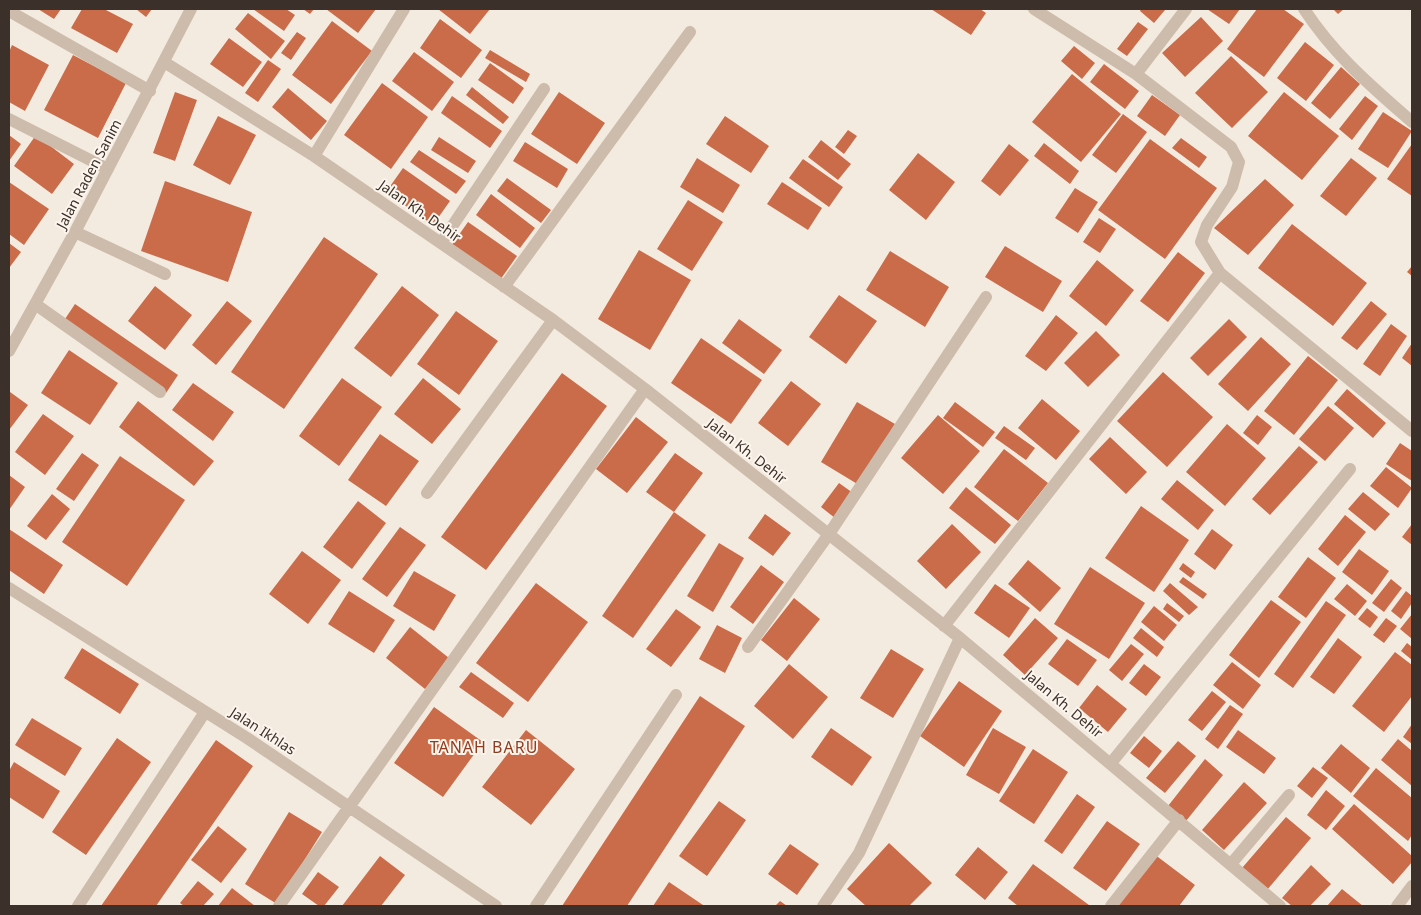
<svg xmlns="http://www.w3.org/2000/svg" width="1421" height="915" viewBox="0 0 1421 915" font-family="'Noto Sans',sans-serif">
<style>
.building{fill:#ca6c49}
.lines{fill:none;stroke-linecap:round;stroke-linejoin:round}
.minor{stroke:#cdbcab;stroke-width:12}
.labels{text-anchor:middle;stroke-width:4;stroke-linejoin:round;paint-order:stroke}
.street-label{font-size:14px;fill:#3b302a;stroke:#fbf5ed}
.quarter-label{font-size:16px;letter-spacing:1px;fill:#8d3e20;stroke:#fbf5ed}
</style>
<rect width="100%" height="100%" fill="#f4ebe0"/>
<path class="building" d="M38 9H61L54 19Z
M82 9H104L133 24 117 53 71 28Z
M136 9H152L146 17Z
M253 9H286L295 15 284 31Z
M303 9H314L310 14Z
M326 9H376L358 33Z
M438 9H490L470 34Z
M931 9H980L986 13 971 35Z
M1141 9H1164L1165 10 1154 23 1140 11Z
M1207 9H1240L1229 24Z
M1257 9H1283L1304 24 1264 77 1227 49Z
M1333 9H1344L1338 14Z
M248 13 285 41 271 59 235 29Z
M1201 17 1223 41 1185 77 1162 53Z
M440 19 482 50 461 78 420 48Z
M332 21 372 51 331 104 292 75Z
M1138 22 1148 29 1127 56 1117 49Z
M297 32 306 38 291 60 281 53Z
M229 38 262 62 243 87 210 64Z
M1305 42 1334 65 1306 101 1277 78Z
M12 45 49 65 25 111 9 102V52Z
M1074 46 1095 63 1082 79 1061 61Z
M490 50 530 74 526 82 485 58Z
M414 52 454 82 432 111 392 81Z
M73 55 126 83 98 138 44 110Z
M1231 56 1268 92 1232 128 1195 93Z
M268 60 281 69 258 102 245 93Z
M490 63 524 88 513 104 478 80Z
M1104 64 1139 91 1125 109 1090 82Z
M1341 67 1360 84 1330 119 1311 103Z
M1072 74 1121 114 1081 162 1032 122Z
M382 83 428 117 391 169 344 135Z
M472 87 509 117 503 124 466 95Z
M288 88 327 121 311 140 272 107Z
M175 92 197 100 175 161 153 153Z
M559 92 605 123 577 164 531 134Z
M1284 92 1339 136 1302 180 1248 136Z
M1152 95 1180 115 1165 136 1137 116Z
M452 96 502 131 490 148 441 113Z
M1365 96 1378 106 1352 140 1339 129Z
M1383 112 1412 131 1388 168 1358 149Z
M1123 114 1147 132 1116 173 1092 155Z
M218 116 256 135 230 185 193 165Z
M725 116 769 146 751 173 706 144Z
M848 130 857 136 844 154 835 147Z
M9 135 21 144 9 161Z
M36 135 74 164 52 194 14 166Z
M439 137 476 161 468 173 431 150Z
M1181 138 1207 157 1199 168 1172 148Z
M1150 139 1217 188 1165 259 1098 210Z
M821 140 851 164 838 180 808 157Z
M525 142 568 169 557 188 513 161Z
M1044 143 1079 171 1070 184 1034 156Z
M1009 144 1029 160 1000 196 981 181Z
M1412 144V196L1387 179Z
M419 150 466 181 456 194 410 162Z
M918 153 955 182 926 220 889 190Z
M697 158 740 185 723 213 680 187Z
M1351 158 1377 178 1346 216 1320 196Z
M803 159 843 187 829 207 789 178Z
M403 168 450 201 433 225 386 192Z
M507 178 551 210 541 223 497 191Z
M1265 179 1294 205 1248 255 1214 228Z
M165 181 252 212 228 282 141 251Z
M9 182 49 209 24 245 9 234Z
M782 182 822 208 808 230 767 204Z
M1075 188 1098 202 1078 233 1055 218Z
M491 194 535 228 520 248 476 215Z
M688 200 723 222 692 271 657 249Z
M1099 218 1116 229 1100 253 1083 242Z
M468 222 517 256 500 280 451 246Z
M1292 224 1367 283 1333 326 1258 268Z
M324 237 378 274 284 409 231 372Z
M9 243 21 252 9 268Z
M1005 246 1062 281 1043 312 985 277Z
M639 250 691 280 650 350 598 319Z
M890 251 949 287 925 327 866 290Z
M1178 252 1205 273 1168 322 1140 301Z
M1097 260 1134 290 1106 326 1069 296Z
M1412 266V276L1407 272Z
M155 286 192 315 165 350 128 321Z
M402 286 439 315 391 377 354 348Z
M839 295 877 321 846 364 809 337Z
M227 301 252 321 216 365 192 345Z
M1371 301 1387 314 1357 350 1341 338Z
M75 304 178 375 166 393 63 322Z
M456 311 498 341 459 395 417 364Z
M1056 315 1078 333 1046 371 1025 356Z
M739 319 782 350 764 374 722 343Z
M1229 319 1247 337 1208 376 1190 358Z
M1391 324 1407 336 1380 376 1363 364Z
M1096 331 1120 355 1088 387 1064 363Z
M1261 337 1291 364 1248 411 1218 384Z
M701 338 762 380 731 424 671 383Z
M1412 343V366L1402 358Z
M69 350 118 383 90 425 41 393Z
M1308 356 1338 380 1294 435 1264 411Z
M1163 372 1213 417 1167 467 1117 421Z
M562 373 607 406 486 570 441 537Z
M342 378 382 407 339 466 299 436Z
M423 378 461 409 432 444 394 414Z
M791 381 821 404 788 446 758 423Z
M193 383 234 412 213 441 172 410Z
M1347 389 1386 423 1373 438 1334 404Z
M10 392 28 405 9 430V394Z
M1042 399 1080 431 1056 460 1018 428Z
M138 401 214 461 194 486 119 427Z
M857 402 895 424 859 485 821 462Z
M955 402 995 432 983 447 943 418Z
M1328 406 1354 428 1325 461 1299 439Z
M43 414 74 436 45 475 15 452Z
M938 415 980 451 943 494 901 458Z
M1257 415 1272 427 1258 445 1243 433Z
M636 417 668 442 627 493 596 469Z
M1227 424 1266 458 1225 506 1186 472Z
M1004 426 1035 448 1026 460 995 438Z
M380 434 419 461 386 506 348 480Z
M1110 437 1147 472 1126 494 1089 459Z
M1400 443 1412 451V481L1386 464Z
M1299 446 1318 462 1270 515 1252 499Z
M1004 449 1048 483 1018 521 974 487Z
M82 453 99 465 74 501 56 489Z
M675 453 703 473 674 512 706 535 633 638 602 616 674 512 646 492Z
M120 456 185 500 127 586 62 542Z
M1386 467 1412 488 1398 508 1370 486Z
M9 475 25 487 9 510Z
M1177 480 1214 510 1198 530 1161 499Z
M839 483 853 493 835 518 821 507Z
M966 487 1011 525 995 544 949 508Z
M1363 492 1390 514 1375 531 1348 509Z
M52 494 70 509 46 540 27 526Z
M358 501 386 523 352 569 323 547Z
M1141 506 1189 540 1154 592 1105 558Z
M765 514 791 533 773 556 748 538Z
M1345 515 1366 532 1338 566 1318 549Z
M952 524 981 552 946 589 917 561Z
M1412 524V545L1402 537Z
M400 527 426 545 387 597 362 579Z
M9 529 63 565 44 594 9 570Z
M1212 529 1233 545 1215 570 1194 554Z
M719 543 744 558 713 612 687 596Z
M1359 549 1389 571 1372 595 1342 572Z
M302 551 341 580 308 624 269 594Z
M1308 557 1336 578 1306 618 1278 597Z
M1028 560 1061 588 1040 612 1008 584Z
M1183 563 1195 572 1191 578 1179 569Z
M761 565 784 582 753 624 730 607Z
M1090 567 1145 603 1109 659 1054 624Z
M414 571 456 595 434 631 393 606Z
M1183 577 1207 594 1203 599 1179 582Z
M1391 579 1402 588 1384 612 1372 603Z
M536 583 588 622 528 702 476 663Z
M1170 583 1198 607 1189 615 1163 591Z
M995 584 1030 608 1009 638 974 613Z
M1347 584 1367 601 1355 616 1334 599Z
M349 591 395 620 374 653 328 624Z
M1406 591 1412 596V603L1401 619 1391 611Z
M794 598 820 619 787 661 761 640Z
M1271 600 1301 622 1259 678 1229 655Z
M1326 601 1346 615 1293 688 1274 674Z
M1167 603 1184 616 1179 622 1163 609Z
M1154 606 1177 625 1164 641 1141 622Z
M1367 608 1378 617 1370 628 1358 619Z
M676 609 701 627 671 667 646 649Z
M1412 614V639L1400 629Z
M1035 618 1058 638 1025 675 1003 655Z
M1386 618 1397 626 1384 643 1373 635Z
M717 625 742 638 725 673 699 659Z
M410 627 449 658 425 689 386 658Z
M1141 628 1164 647 1157 657 1133 638Z
M1338 638 1362 657 1334 694 1310 677Z
M1067 639 1097 660 1078 686 1048 664Z
M1407 643 1412 647V660L1401 651Z
M1131 644 1144 654 1122 681 1109 670Z
M82 648 139 684 120 714 64 678Z
M891 649 924 669 893 718 860 698Z
M1395 652 1412 665V696L1384 732 1352 706Z
M1232 662 1261 685 1243 709 1213 685Z
M789 664 828 697 793 739 754 706Z
M1144 664 1161 677 1146 696 1129 683Z
M471 672 514 703 503 718 459 687Z
M959 681 1002 711 964 767 920 736Z
M1097 685 1127 709 1108 732 1079 708Z
M1212 691 1226 702 1202 731 1188 720Z
M700 696 745 726 627 906H562Z
M1230 705 1243 714 1218 749 1205 739Z
M434 707 483 742 443 797 394 763Z
M32 718 82 748 65 776 15 745Z
M1412 724V744L1403 737Z
M831 728 872 757 852 786 811 757Z
M993 728 1026 747 999 794 966 775Z
M526 730 575 769 531 825 482 787Z
M1238 730 1276 758 1264 774 1226 747Z
M1144 736 1162 751 1149 768 1130 753Z
M117 738 151 762 86 855 52 832Z
M1398 739 1412 751V786L1381 760Z
M216 740 253 766 156 906H101Z
M1178 741 1196 756 1165 793 1146 778Z
M1341 744 1370 768 1351 793 1321 768Z
M1033 749 1068 772 1034 824 999 801Z
M1205 759 1223 775 1186 821 1168 806Z
M14 762 60 791 43 819 9 797V771Z
M1313 767 1328 778 1312 798 1297 786Z
M1376 768 1412 798V835L1408 841 1353 796Z
M1244 782 1267 803 1224 850 1202 830Z
M1326 790 1345 806 1326 830 1307 815Z
M1077 794 1095 807 1062 854 1044 841Z
M719 801 746 820 707 876 679 856Z
M1354 804 1412 856V862L1393 884 1332 829Z
M289 812 322 832 277 904 245 884Z
M1286 817 1311 838 1267 890 1242 868Z
M1107 821 1140 844 1106 891 1073 868Z
M218 826 247 849 221 883 191 860Z
M889 843 932 883 909 906H866L847 889Z
M790 844 819 864 797 895 768 874Z
M978 847 1008 872 985 900 955 875Z
M1154 854 1195 885 1179 906H1115Z
M380 856 405 875 381 906H342Z
M1033 864 1089 905 1088 906H1018L1008 898Z
M1311 865 1331 884 1310 906H1292L1282 898Z
M318 872 339 887 324 906H319L302 894Z
M198 881 214 894 203 906H184L180 903Z
M669 882 703 905 702 906H653Z
M232 888 255 906H218Z
M1342 889 1363 906H1327Z
M780 901 787 906H775Z"/>
<g class="lines">
<path class="minor" d="M1304 9C1335 56 1370 85 1412 122
M9 11 150 91
M164 62 314 156 553 320 645 389 960 638 1280 906
M1136 74 1186 9
M9 119 108 169
M314 156 404 9
M75 232 165 274
M441 243 544 89
M1220 273 1412 431
M504 287 690 32
M35 304 160 392
M9 351 75 232 191 9
M427 493 553 320
M9 588 247 738 496 906
M944 626 1220 273 1201 242 1207 225 1232 187 1239 162 1231 147 1136 74 1034 9
M748 647 829 534 986 297
M1111 763 1350 469
M1231 864 1289 795
M78 906 205 712
M279 906 645 389
M536 906 676 695
M823 906 859 853 960 638
M1111 906 1179 820
M1397 906 1412 886"/>
</g>
<g class="labels">
<g class="street-label">
<text transform="translate(89 174) rotate(-62)" y="5">Jalan Raden Sanim</text>
<text transform="translate(420 211) rotate(35)" y="5">Jalan Kh. Dehir</text>
<text transform="translate(747 451) rotate(38)" y="5">Jalan Kh. Dehir</text>
<text transform="translate(1064 704) rotate(40)" y="5">Jalan Kh. Dehir</text>
<text transform="translate(263 731) rotate(33)" y="5">Jalan Ikhlas</text>
</g>
<g class="quarter-label">
<text x="484" y="753">TANAH BARU</text>
</g>
</g>
<rect width="1421" height="915" fill="none" stroke="#3b302a" stroke-width="20"/>
</svg>
